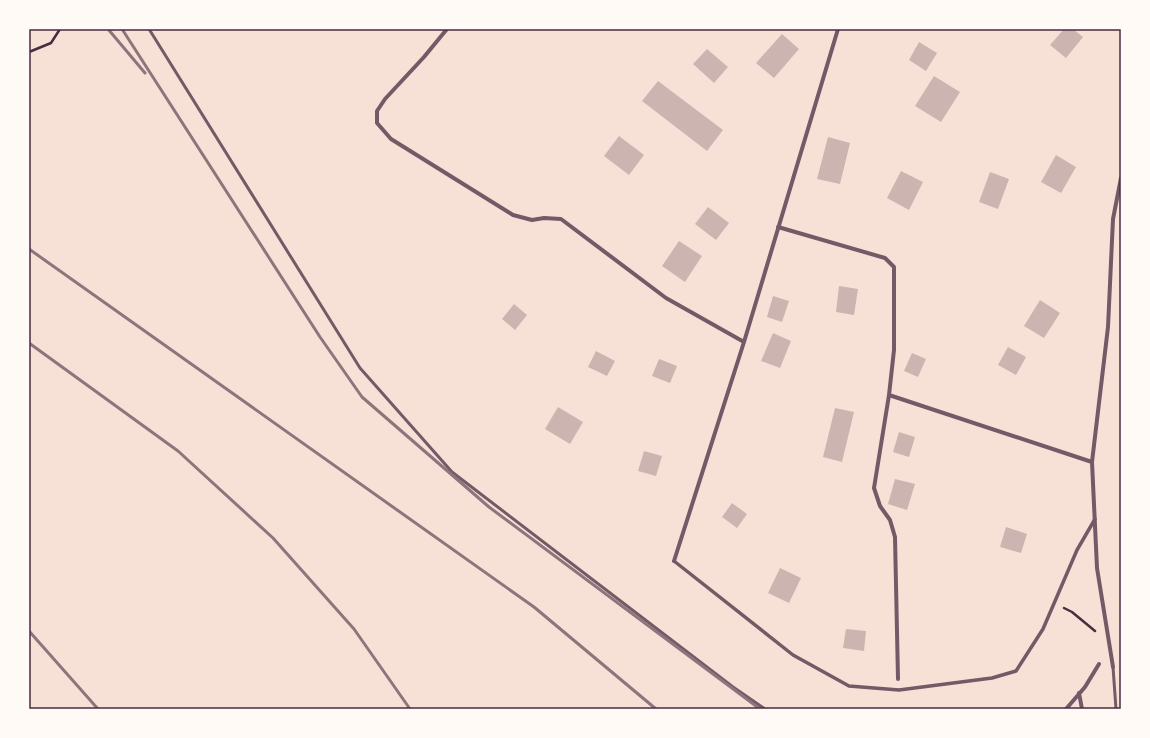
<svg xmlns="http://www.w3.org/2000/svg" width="1150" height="738" viewBox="0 0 1150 738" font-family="'Alegreya Sans',sans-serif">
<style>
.building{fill:#ccb4b1}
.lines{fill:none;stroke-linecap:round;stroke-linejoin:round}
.path{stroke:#4a2c40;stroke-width:2.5}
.service{stroke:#755966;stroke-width:3}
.pedestrian{stroke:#755966;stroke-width:3.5}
.minor{stroke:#755966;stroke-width:4}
.rail{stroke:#8f747c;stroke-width:3}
.neatline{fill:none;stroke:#4a2c40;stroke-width:1.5}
</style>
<rect width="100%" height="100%" fill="#f7e1d7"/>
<path class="building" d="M1064 29H1073L1083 37 1066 58 1050 45Z
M782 34 799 49 774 78 756 63Z
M919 42 937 53 926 71 909 60Z
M707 49 728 67 714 83 693 64Z
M934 76 960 92 941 122 915 106Z
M658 81 723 130 707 151 642 101Z
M619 136 644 155 629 175 604 156Z
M828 137 850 143 840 184 817 179Z
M1056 155 1076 167 1061 193 1041 182Z
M901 171 923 182 909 210 887 198Z
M990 172 1009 179 998 209 979 202Z
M708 207 729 223 716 240 695 224Z
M679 241 702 256 685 282 662 266Z
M839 286 858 289 854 315 836 312Z
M773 296 789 301 782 322 767 317Z
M1040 300 1060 313 1044 338 1024 326Z
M514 304 527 315 515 330 502 319Z
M773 333 791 341 780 368 761 361Z
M1008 347 1026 357 1016 375 998 365Z
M596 351 615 361 607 376 588 367Z
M912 353 926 359 918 377 904 371Z
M659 359 677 366 670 383 652 376Z
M558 407 583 422 570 444 545 429Z
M835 408 854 412 842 462 823 457Z
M899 432 915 437 909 457 893 452Z
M644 451 662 456 656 476 638 471Z
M895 479 915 484 907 510 888 504Z
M732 503 747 514 737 528 722 517Z
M1006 527 1027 534 1021 553 1000 547Z
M780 568 801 578 789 603 768 593Z
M846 629 866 631 864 651 843 648Z"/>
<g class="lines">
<path class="path" d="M29 52 51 43 60 29
M1064 608 1072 612 1095 631"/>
<path class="service" d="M149 29 360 368 452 472 733 687 765 709
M1113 667 1116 709"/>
<path class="pedestrian" d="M674 561 793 655 849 686 899 690 992 678 1016 671 1043 629 1077 550 1095 519"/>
<path class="minor" d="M447 29 424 57 385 99 377 111V123L391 139 513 215 532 220 544 218 561 219 666 298 744 342
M778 227 885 258 894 267V350L889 395 874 488 880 506 890 520 895 537 898 679
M889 395 1092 462
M674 561 744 342 838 29
M1113 667 1097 568 1092 462 1108 327 1113 219 1121 178
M1079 693 1082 709
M1066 709 1085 687 1099 664"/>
<path class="rail" d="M108 29 145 73
M122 29 320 337 362 397 489 507 760 709
M29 249 534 607 656 709
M29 343 178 451 273 538 354 629 410 709
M29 631 98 709"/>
</g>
<rect width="1150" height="738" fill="none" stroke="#fffaf5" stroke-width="60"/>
<rect x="30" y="30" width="1090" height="678" class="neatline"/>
</svg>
